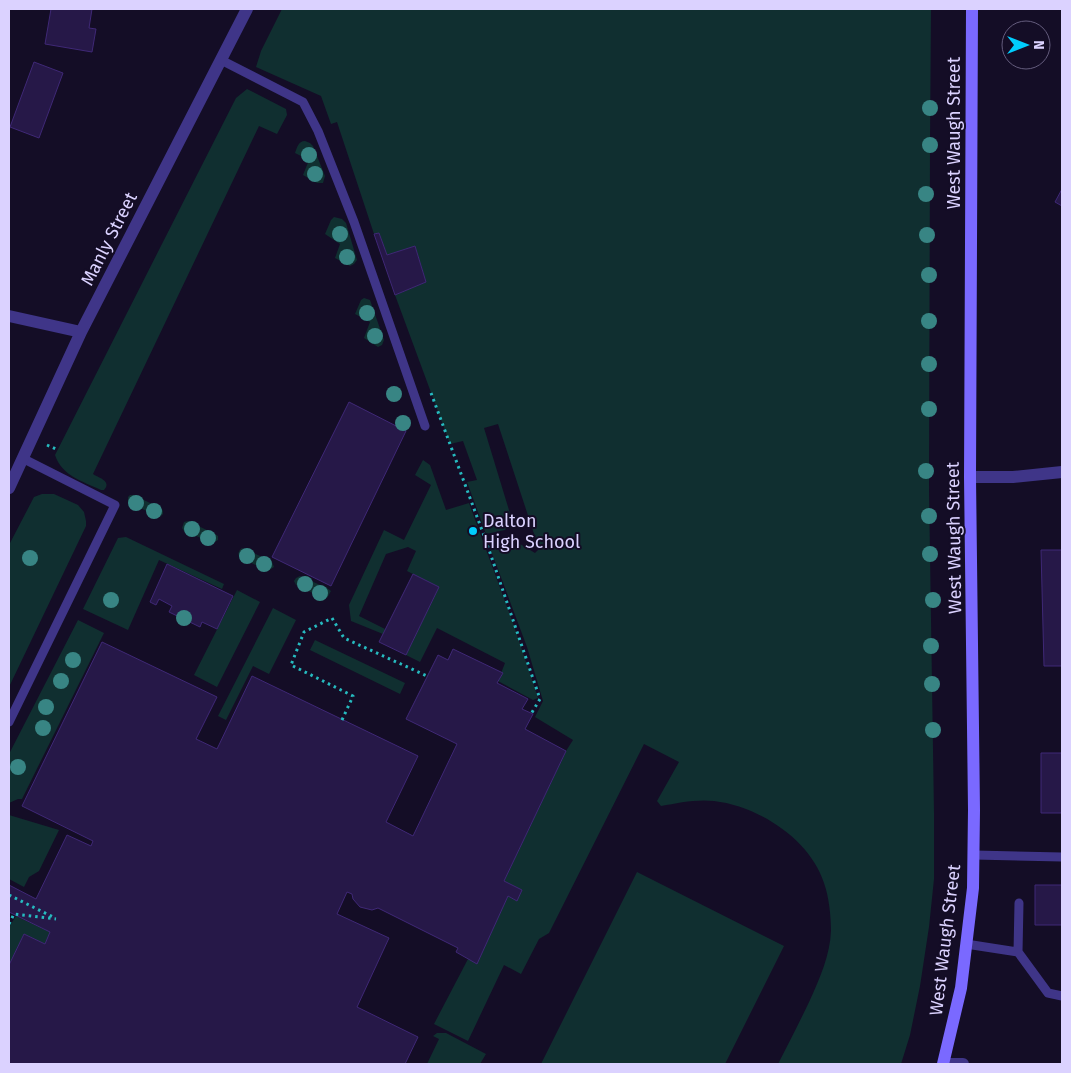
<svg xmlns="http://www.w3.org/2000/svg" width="1071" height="1073" viewBox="0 0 1071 1073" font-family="'Fira Sans',sans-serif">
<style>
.green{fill:#102f30}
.building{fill:#261848;stroke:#3f2876}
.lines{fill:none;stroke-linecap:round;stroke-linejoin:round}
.path{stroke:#26babf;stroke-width:3;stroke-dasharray:2.5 4;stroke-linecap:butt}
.lane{stroke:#3f3588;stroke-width:9}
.street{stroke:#3f3588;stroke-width:12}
.secondary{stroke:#7a69ff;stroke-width:12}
.tree{fill:#388584}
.poi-dot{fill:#00cdfd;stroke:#140d26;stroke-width:2}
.labels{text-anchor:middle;stroke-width:4;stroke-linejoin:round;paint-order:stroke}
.street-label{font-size:18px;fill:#dbd2ff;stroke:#140d26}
.poi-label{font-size:18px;fill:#dbd2ff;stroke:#140d26;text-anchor:start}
</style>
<rect width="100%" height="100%" fill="#140d26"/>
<path class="green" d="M282 9H931L930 145 929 489 934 813V879L929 927 920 986 910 1035 901 1064H778C789 1043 800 1021 810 1000 820 978 830 955 831 931 831 916 829 897 824 883 810 839 758 806 714 801 696 799 678 803 661 806L657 801 679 762 644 744 549 933 539 939 521 974 504 965 468 1041 434 1024 468 959 477 963 508 896 517 900 522 890 504 881 566 751 573 740 535 717 543 701 527 647 490 548 510 538 535 553 539 549 498 424 484 428 512 520 505 530 486 534 467 482 477 480 463 441 450 444 395 295 426 282 415 246 387 255 379 233 374 234 337 122 331 124 321 96 256 67 261 51Z
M247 89 286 109 287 115 277 134 259 126 93 474C99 478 112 481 104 490H101C82 481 62 476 55 455L236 98Z
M305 141 310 143 313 146 325 176 323 183H317L303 175 309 160 295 153C297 148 298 141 305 141Z
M334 217 342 219 346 223 357 260 354 264 350 266 335 258 340 244 325 234 331 220Z
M364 298 370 300 384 340 382 345 378 347 364 338 370 322 355 314 361 300Z
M423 460 430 465 446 510 469 503 514 626 538 698 533 700 498 681 505 663 437 628 420 662 406 655 439 587 407 571 416 551 408 547 386 554 359 616 385 629 383 634 351 621 349 605 384 530 404 540 431 485 415 475Z
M42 494H54L78 505 84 512 86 521V526L9 687V545L34 497Z
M130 495H133L161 508 163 511V514L160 517 157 516 128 502V497Z
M188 521 215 534 218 536V540L213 543 184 531 182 528 184 522Z
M126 537 224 584 222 589 159 560 128 630 83 609 118 538Z
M242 548 269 560 272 562 274 567 268 571 241 558C237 555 238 551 242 548Z
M300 576 327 588 331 591 327 598H323L296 585 294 581 296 578Z
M237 590 260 602 217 687 194 675Z
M273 608 296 620 269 674 253 666 226 720 218 716Z
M78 620 104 633 22 799H18L9 803V754Z
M315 640 405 683 400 694 310 650Z
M9 815 59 830 39 871 29 877 24 887 9 879Z
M637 872 784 946 725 1064H541Z
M16 916 50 932 45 944 24 934 9 965V927Z
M437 1033H446L486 1054 480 1064H427L439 1039 433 1036Z"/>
<path class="building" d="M51 9H92L89 28 96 29 92 52 45 44Z
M34 62 63 73 39 138 10 127Z
M1062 189V206L1055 202Z
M379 233 387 255 415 246 426 282 395 295 374 234Z
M349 402 406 431 331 586 272 557Z
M1041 550H1062V666H1044Z
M167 564 233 596 217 629 202 622 200 627 169 612 172 606 159 599 156 605 150 602Z
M413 574 439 587 406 655 379 642Z
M102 642 217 697 196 739 217 749 252 676 418 756 386 822 413 836 457 744 406 719 438 655 448 660 453 649 503 673 497 683 528 699 522 709 533 714 525 729 566 751 504 881 522 890 517 901 508 896 477 964 456 952 458 948 378 908 372 910 360 907 353 899 352 894 347 892 337 914 389 938 357 1007 418 1037 405 1064H9V965L24 934 45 944 50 932 9 912V885L36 899 67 835 91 846 93 841 22 806Z
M1041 753H1062V813H1041Z
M1035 885H1062V925H1035Z"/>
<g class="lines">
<path class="path" d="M431 393 486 541 540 699 531 714
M47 445 58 450
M342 720 353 696 291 665 304 632 332 618 344 638 427 676
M9 895 53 917
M9 924 14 914 56 919"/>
<path class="lane" d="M221 60 303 102 318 131 354 222 425 426
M9 722 115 505 22 458
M974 855 1062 857
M966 944 1018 952 1048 993 1062 996
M1018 952 1019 903"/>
<path class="street" d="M9 316 81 332
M970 477H1013L1062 472
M9 488 81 332 247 9
M944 1064H963"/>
<path class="secondary" d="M943 1064 961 988 973 888 974 810 970 477 972 9"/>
</g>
<g class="tree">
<circle cx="930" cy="108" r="8"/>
<circle cx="930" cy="145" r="8"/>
<circle cx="309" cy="155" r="8"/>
<circle cx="315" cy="174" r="8"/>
<circle cx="926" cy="194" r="8"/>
<circle cx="340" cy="234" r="8"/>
<circle cx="927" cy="235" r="8"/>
<circle cx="347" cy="257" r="8"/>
<circle cx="929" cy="275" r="8"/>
<circle cx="367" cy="313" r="8"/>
<circle cx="929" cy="321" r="8"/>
<circle cx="375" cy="336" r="8"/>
<circle cx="929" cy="364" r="8"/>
<circle cx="394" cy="394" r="8"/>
<circle cx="929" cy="409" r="8"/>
<circle cx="403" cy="423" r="8"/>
<circle cx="926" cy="471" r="8"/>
<circle cx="136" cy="503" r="8"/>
<circle cx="154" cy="511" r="8"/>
<circle cx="929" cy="516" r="8"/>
<circle cx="192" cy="529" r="8"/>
<circle cx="208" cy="538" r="8"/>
<circle cx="930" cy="554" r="8"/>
<circle cx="247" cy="556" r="8"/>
<circle cx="30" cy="558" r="8"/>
<circle cx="264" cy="564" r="8"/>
<circle cx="305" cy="584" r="8"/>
<circle cx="320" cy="593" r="8"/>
<circle cx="111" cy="600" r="8"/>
<circle cx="933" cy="600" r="8"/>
<circle cx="184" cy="618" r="8"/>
<circle cx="931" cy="646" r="8"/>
<circle cx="73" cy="660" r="8"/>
<circle cx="61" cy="681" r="8"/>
<circle cx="932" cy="684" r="8"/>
<circle cx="46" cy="707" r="8"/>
<circle cx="43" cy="728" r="8"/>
<circle cx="933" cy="730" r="8"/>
<circle cx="18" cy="767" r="8"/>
</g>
<circle class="poi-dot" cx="473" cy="531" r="5"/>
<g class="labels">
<g class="street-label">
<text transform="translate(954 133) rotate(-90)" y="6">West Waugh Street</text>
<text transform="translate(109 239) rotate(-63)" y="6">Manly Street</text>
<text transform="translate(954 538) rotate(-91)" y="6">West Waugh Street</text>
<text transform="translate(945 940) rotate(-83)" y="6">West Waugh Street</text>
</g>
<g class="poi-label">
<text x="483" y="527">Dalton<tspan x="483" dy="21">High School</tspan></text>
</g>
</g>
<rect width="1071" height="1073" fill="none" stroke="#dbd2ff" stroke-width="20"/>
<g transform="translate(1026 45) rotate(90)"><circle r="24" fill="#140d26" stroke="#645c7d"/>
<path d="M0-4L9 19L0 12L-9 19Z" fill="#00cdfd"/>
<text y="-8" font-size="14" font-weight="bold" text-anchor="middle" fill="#dbd2ff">N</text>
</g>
</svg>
